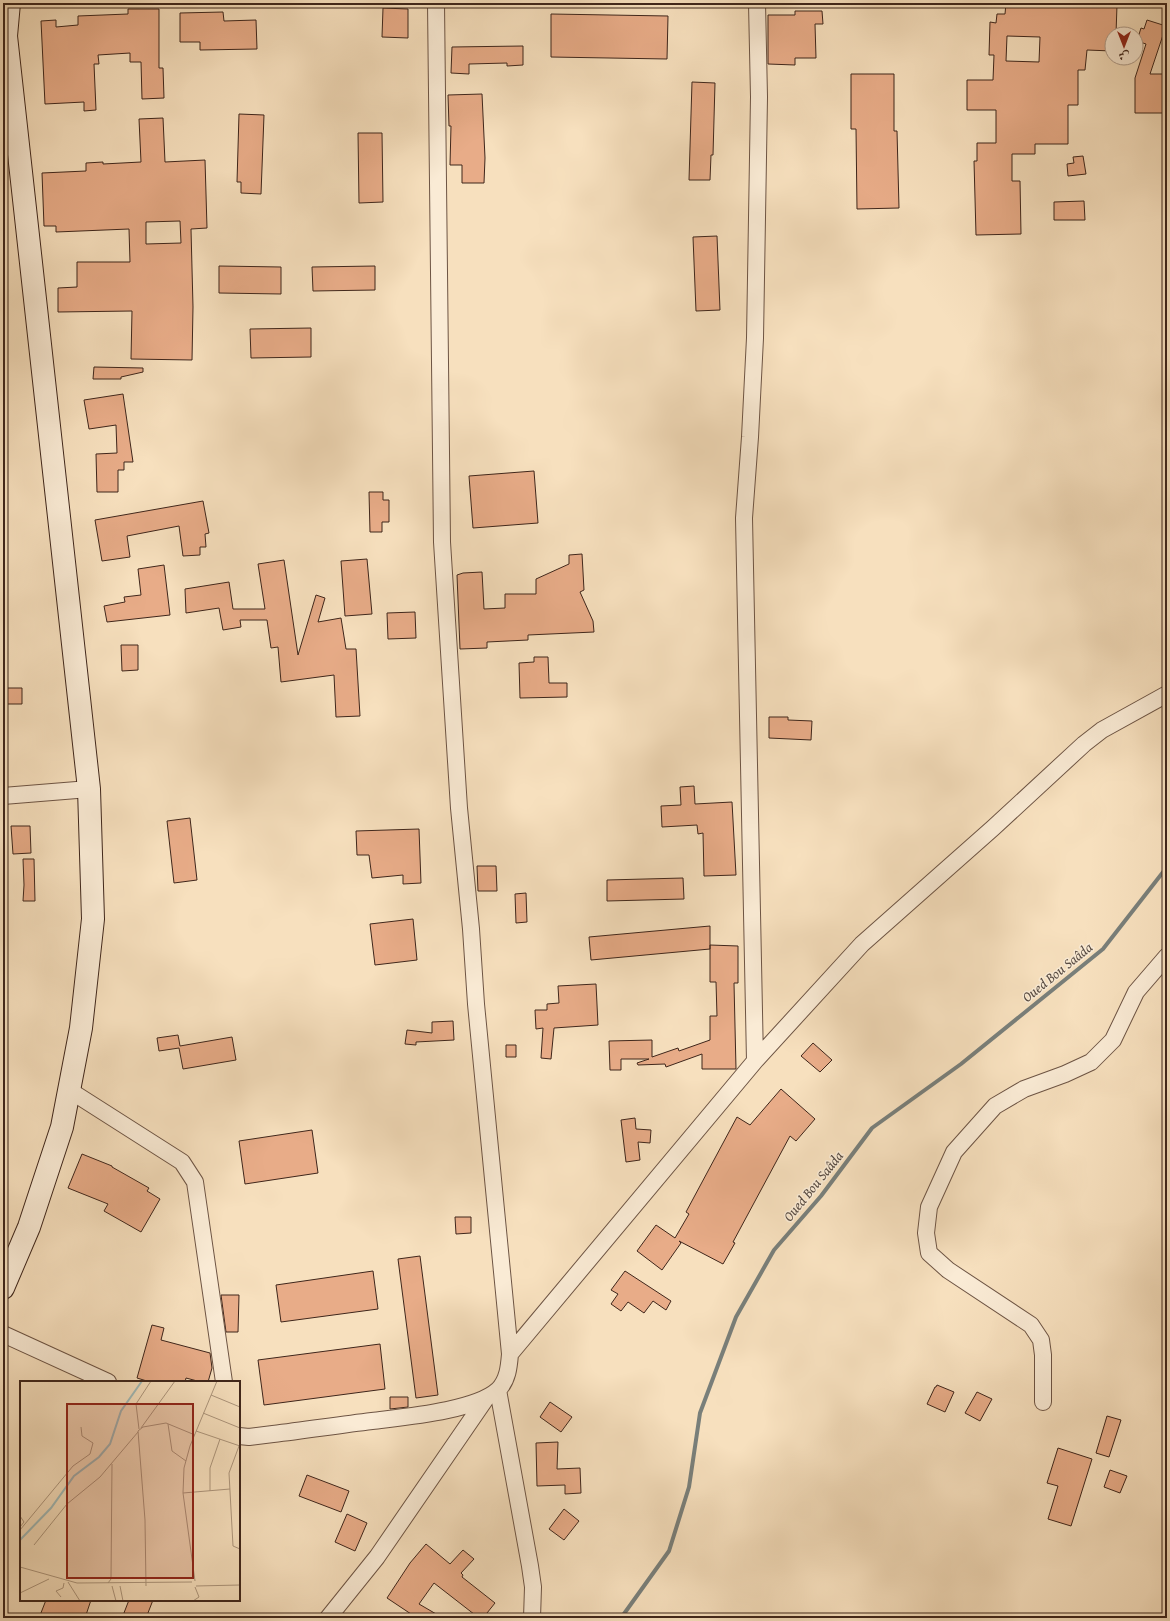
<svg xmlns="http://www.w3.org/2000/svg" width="1170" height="1621" viewBox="0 0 1170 1621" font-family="'Gentium Book Plus',Amiri,serif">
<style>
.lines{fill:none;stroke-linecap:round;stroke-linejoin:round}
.stream{stroke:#797f7a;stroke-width:4}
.building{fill:#e8ac88;stroke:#3f261b;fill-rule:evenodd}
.minor-casing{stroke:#6d5444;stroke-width:18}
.secondary-casing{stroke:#3f261b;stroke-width:24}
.minor{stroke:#faebd5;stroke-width:16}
.secondary{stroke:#faebd5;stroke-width:22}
.labels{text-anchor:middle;stroke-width:3;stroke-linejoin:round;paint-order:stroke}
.water-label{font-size:14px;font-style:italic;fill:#574b43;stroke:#faebd5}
.inset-river{fill:none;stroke:#a0bbba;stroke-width:2}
.inset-road{fill:none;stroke:#ad967d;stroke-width:1}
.view{fill:#8f2418;fill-opacity:0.15;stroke:#8f2418;stroke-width:2}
.inset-edge{fill:none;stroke:#3f261b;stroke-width:2}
</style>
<rect width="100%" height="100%" fill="#f7e0be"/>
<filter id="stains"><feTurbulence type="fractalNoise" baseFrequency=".005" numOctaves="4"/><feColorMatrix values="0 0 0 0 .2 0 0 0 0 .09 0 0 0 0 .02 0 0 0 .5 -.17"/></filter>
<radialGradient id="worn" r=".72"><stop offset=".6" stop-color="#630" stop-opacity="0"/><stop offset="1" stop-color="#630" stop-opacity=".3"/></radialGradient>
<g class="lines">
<path class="stream" d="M621 1618 669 1551 689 1487 700 1413 736 1317 774 1250 821 1196 872 1128 961 1064 1103 949 1167 867"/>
</g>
<path class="building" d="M1006 3 1117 5 1116 34H1112V51L1087 50 1085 70H1078V105H1068V144H1035V154H1012V181H1020L1021 234 976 235 974 161H977V143H996V110H967V80H993L994 55H989L990 22 996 23 997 14H1005ZM1007 36 1040 37 1039 62 1006 61Z
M383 8 408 9V38L382 37Z
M128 9H159V68H163L164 98 142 99 141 62H130V53L98 55 99 64H94L96 110 84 111V102L45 104 41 21 56 20V27L78 25V16L128 14Z
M795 11H822L823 24H815L816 58H795V65L768 64V15H795Z
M223 12 224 21 256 20 257 49 200 50V42H180V13Z
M551 14 668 16 667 59 551 57Z
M1147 20 1166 26 1150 74H1167V113H1135V78L1146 44 1137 41 1141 28 1144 29Z
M523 46V65L507 66V63L469 64V74L451 73 452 47Z
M851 74H894V131H897L899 208 857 209 856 129H851Z
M692 82 715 83 713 155H711L710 180H689Z
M482 94 485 158 484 183H462V165H450L451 126H449L448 95Z
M239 114 264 115 261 194 241 193V182H237Z
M163 118 165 162 205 160 207 228 191 229 193 307 192 360 131 359 132 311 58 312V288L77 287V262H130L129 229 56 232V226H44L42 173 86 171V163L103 162V164L141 162 139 119ZM180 221 181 243 146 244V222Z
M358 133H382L383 202 359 203Z
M1083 156 1086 174 1068 176 1067 164 1074 163 1073 157Z
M1084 201 1085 220H1054V202Z
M717 236 720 310 696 311 693 237Z
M219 266 281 267V294L219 293Z
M375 266V290L313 291 312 267Z
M311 328V357L251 358 250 329Z
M94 367 143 368V372L121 377V379H93Z
M123 394 133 462H124V470H118V492H97L96 454 117 453 116 425 89 429 84 400Z
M534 471 538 523 473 528 469 476Z
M369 492H383V500H389V522H382V532H370Z
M203 501 209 533 205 534 206 547H200V555L183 556 179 526 127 536 130 557 102 561 95 520Z
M582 554 584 590 580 592 593 621 594 632 528 635V640L487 642V648L460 649 457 575 463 573 482 572 484 609 505 608V594H536V579L569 564V555Z
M367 559 372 614 345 616 341 561Z
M284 560 298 655 316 595 325 598 318 622 341 618 346 649H356L360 716 336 717 334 675 281 682 278 647 271 648 267 620H240L241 627 223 630 219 608 186 613 185 589 229 582 233 609H265L258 564Z
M164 565 170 615 107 622 104 606 125 602 124 597 141 595 138 569Z
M415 612 416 638 388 639 387 613Z
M121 645H138V670L122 671Z
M534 657H548L549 683H567V697L520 698 519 663 534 662Z
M3 688H22V704H3Z
M769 717H788V720L812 721 811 740 769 738Z
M694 786 695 804 732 802 736 875 704 876 703 833 698 834 697 825 662 827 661 806 681 805 680 787Z
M190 818 197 880 174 883 167 821Z
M11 826H30L31 853 13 854Z
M419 829 421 883 403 884V875L372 878 369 855H357L356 831Z
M23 859H34L35 901H23L24 885Z
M477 866H496L497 891H478Z
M683 878 684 899 607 901V880Z
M526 893 527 922 516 923 515 894Z
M413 919 417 960 375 965 370 924Z
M710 926V949L591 960 589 937Z
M710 945 738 946V983H734L736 1069H702V1054L666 1067 665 1064 638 1065 637 1063 649 1059H621V1070H610L609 1041 652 1040V1057L678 1048 679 1051 710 1040V1016H717L716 982H710Z
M596 984 598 1025 554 1028 551 1059 541 1058 543 1028 536 1029 535 1010H547V1004L559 1003 558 986Z
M453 1021 454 1040 416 1042V1045L405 1044 407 1030 432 1033V1022Z
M178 1035 180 1046 232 1037 236 1060 183 1069 179 1048 159 1051 157 1038Z
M813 1043 832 1060 820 1072 801 1056Z
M506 1045H516V1057H506Z
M781 1089 815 1119 796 1141 790 1136 733 1242 735 1243 723 1264 679 1241 681 1243 662 1270 637 1251 656 1225 675 1238 689 1214 686 1212 737 1117 750 1125Z
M635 1118 636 1129 651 1130 650 1143 638 1142 640 1160 626 1162 621 1120Z
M312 1130 318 1173 245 1184 239 1141Z
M82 1154 112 1166V1167L149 1188 147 1191 160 1199 141 1232 104 1211 108 1204 68 1188Z
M455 1217H471V1233L456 1234Z
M420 1256 438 1395 416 1398 398 1259Z
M373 1271 378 1309 281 1322 276 1285Z
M625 1271 671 1301 666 1310 653 1301 644 1313 628 1302 621 1311 611 1304 618 1294 611 1290Z
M221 1295H239L238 1332H226Z
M152 1325 164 1328 161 1340 210 1353 212 1368 208 1382H201L186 1378 185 1382H150L137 1378Z
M380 1344 385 1389 264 1405 258 1360Z
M937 1385 954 1392 945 1412 927 1404 935 1387H936Z
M977 1392 992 1399 980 1421 965 1413Z
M390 1397H408V1407L390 1409Z
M550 1402 572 1417 561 1432 540 1417Z
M1107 1416 1121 1420 1109 1457 1096 1453Z
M558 1442 557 1469 580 1468 581 1493 565 1494V1485L537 1486 536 1443Z
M1058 1448 1092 1459 1071 1526 1048 1519 1058 1486 1047 1483Z
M1110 1470 1127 1476 1120 1493 1104 1487Z
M307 1475 349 1491 341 1512 299 1496Z
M564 1509 579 1521 564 1540 549 1529Z
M347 1514 367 1523 355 1551 335 1542Z
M426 1544 450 1564 463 1550 474 1559 461 1573 463 1575 462 1577 495 1603 483 1618H479L434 1583 419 1604 443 1618H417L387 1598 410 1563Z
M46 1600H91L85 1618H39Z
M129 1600H153L146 1618H122Z"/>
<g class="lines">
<g class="minor-casing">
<path id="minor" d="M3 796 89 789
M755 1061 744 518 750 437 755 338 759 97 757 3
M69 1090 182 1162 195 1182 224 1382
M3 1334 108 1382
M510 1354 755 1061 862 944 993 828 1084 744 1102 730 1167 694
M498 1390 530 1566 533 1587 532 1618
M1043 1402V1355L1041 1340 1031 1325 948 1270 929 1253 926 1233 929 1207 954 1152 995 1106 1024 1089 1065 1074 1091 1062 1113 1040 1136 992 1167 956
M239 1436 249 1437 273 1434C306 1430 339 1425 372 1421 403 1417 475 1411 498 1390 508 1380 509 1366 510 1354L476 1004 471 929 459 808 442 542 436 3
M328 1618 377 1557 487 1397"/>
</g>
<g class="secondary-casing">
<path id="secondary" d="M3 24 6 36 89 789 93 919 81 1028 62 1127 29 1227 3 1288
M6 36 9 3"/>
</g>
<use href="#minor" class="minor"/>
<use href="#secondary" class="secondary"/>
</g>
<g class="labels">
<g class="water-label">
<text transform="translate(1057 972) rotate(-39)" y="5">Oued Bou Saâda</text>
<text transform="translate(813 1186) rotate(-51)" y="5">Oued Bou Saâda</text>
</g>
</g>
<g transform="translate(20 1381)">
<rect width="220" height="220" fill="#f7e0be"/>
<path class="inset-river" d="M0 159 31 127 54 95 79 76 90 63 101 30 122 0"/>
<path class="inset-road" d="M191 14 220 26M183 32 220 47M148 43 152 70 166 80M121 47 155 0M119 48 116 23 131 0M176 50 220 65M219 65 209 92 213 165 220 168M190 110V87L200 58M163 112 210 108M0 135 4 141 0 146M0 149 53 85 70 73 73 62 62 55 61 46M14 164 47 123 80 96 118 51M0 186 57 202 172 201M175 200 163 112 164 87 170 65 197 0M48 201 60 220M88 202 91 198 92 83M92 205 96 220M100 205 103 220M126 205 125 139 118 50 123 46 146 42 175 54M176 205 220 204M0 212 29 198M41 216 36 210 43 207 44 202M173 220 179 216 175 206"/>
<path class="view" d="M47 23H173V197H47Z"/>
<rect width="220" height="220" class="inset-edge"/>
</g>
<rect width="1170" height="1621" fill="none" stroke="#f7e0be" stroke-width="16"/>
<rect x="4" y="4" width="1162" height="1613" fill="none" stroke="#3f261b" stroke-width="2"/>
<rect x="8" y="8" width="1154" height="1605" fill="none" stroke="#3f261b"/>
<g transform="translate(1124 46) rotate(180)"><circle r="19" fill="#faebd5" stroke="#af9c8b"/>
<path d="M0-3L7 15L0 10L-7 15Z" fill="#8f2418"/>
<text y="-6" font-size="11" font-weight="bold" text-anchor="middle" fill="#3f261b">ش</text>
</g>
<rect width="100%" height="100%" filter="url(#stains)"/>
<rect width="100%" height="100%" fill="url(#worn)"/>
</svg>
